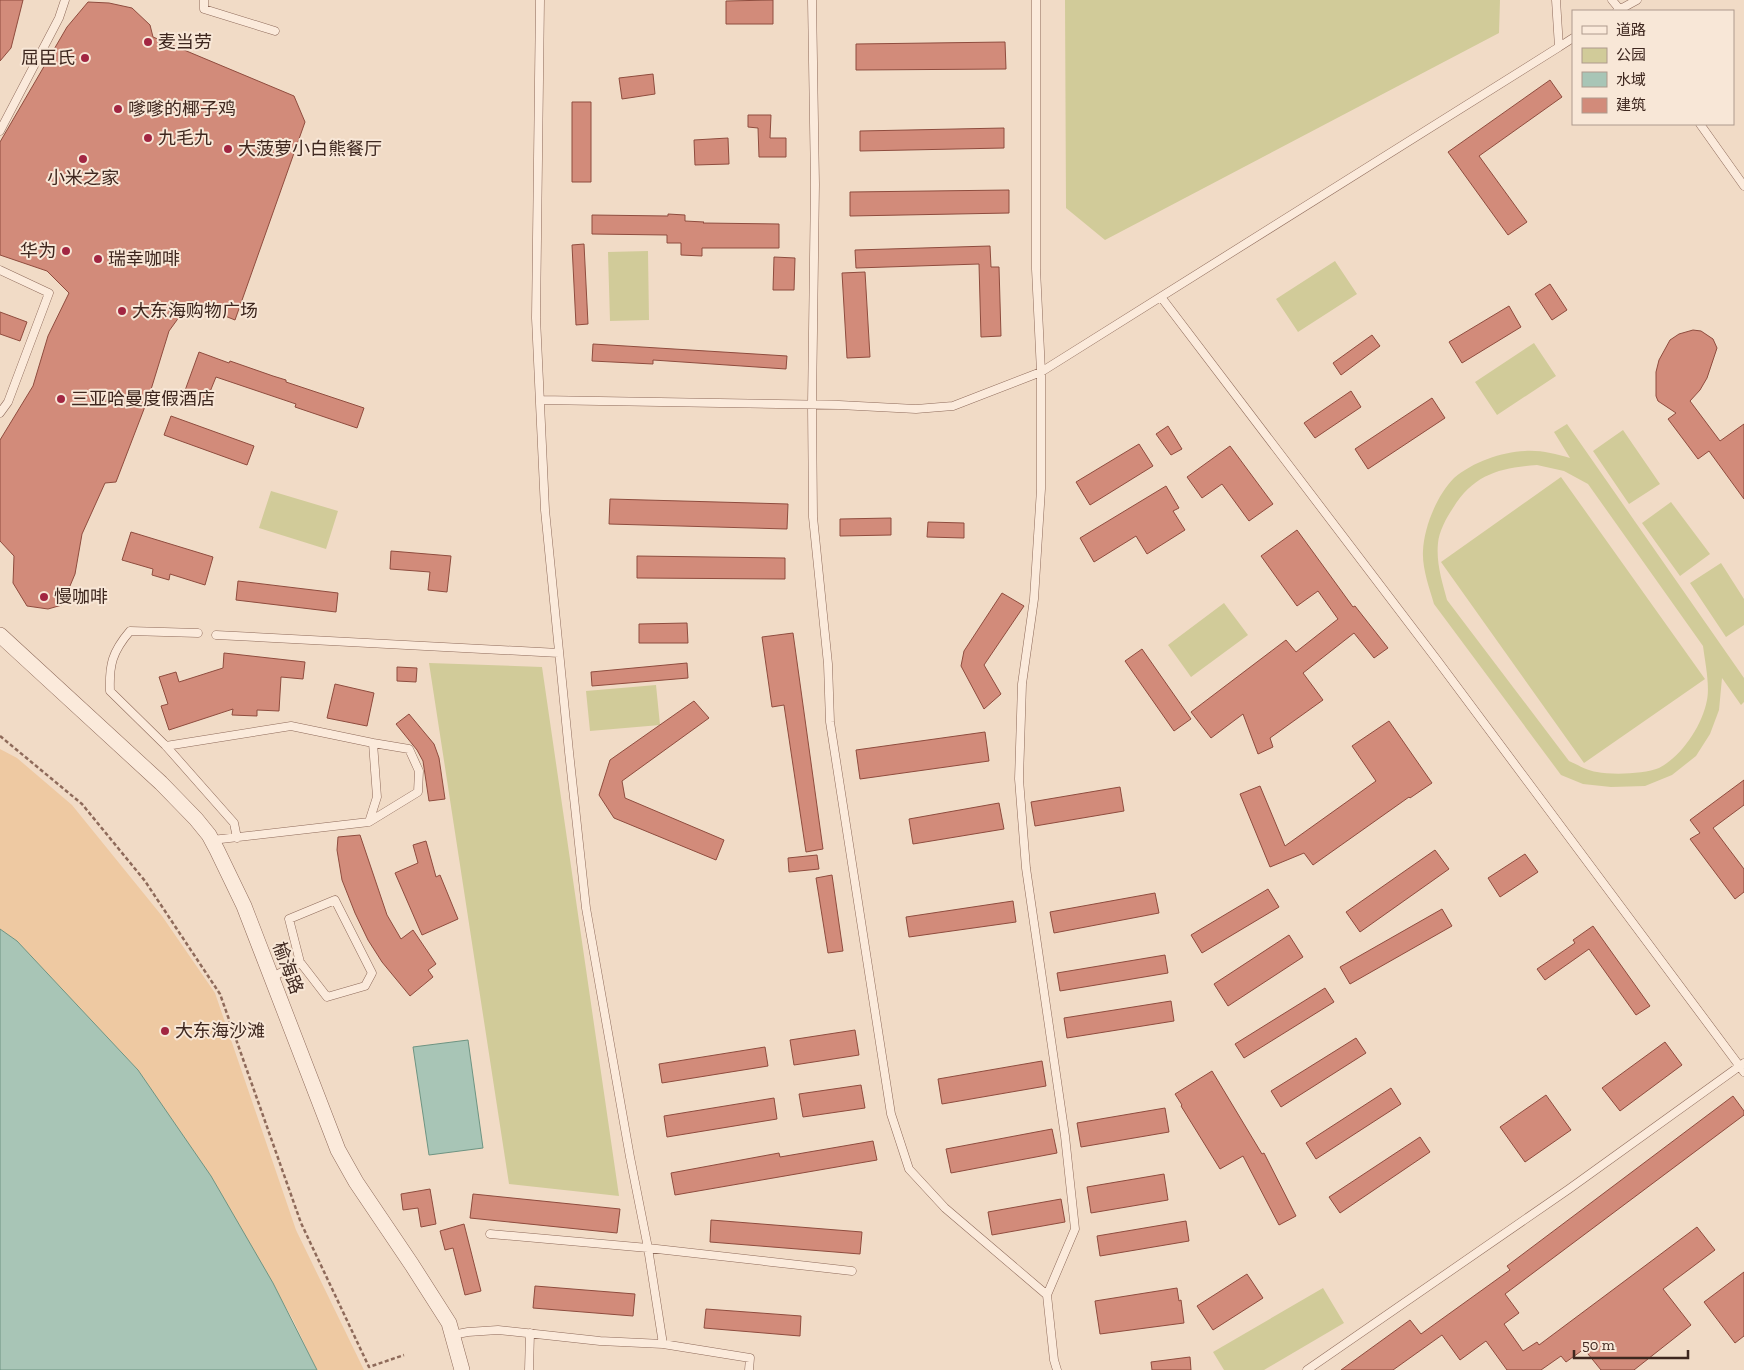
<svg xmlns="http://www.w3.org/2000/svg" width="1744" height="1370" viewBox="0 0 1744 1370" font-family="'Zilla Slab','Noto Sans SC',serif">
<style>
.green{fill:#d1cb99;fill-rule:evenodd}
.sand{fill:#eec9a2}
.water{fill:#a8c5b6;stroke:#6e9482}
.building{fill:#d28b7a;stroke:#8f4c3e}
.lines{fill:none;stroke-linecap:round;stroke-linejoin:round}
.lane-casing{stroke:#8e6a5a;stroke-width:9}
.street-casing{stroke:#8e6a5a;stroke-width:16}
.path{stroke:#8e6a5a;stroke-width:2.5;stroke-dasharray:4 2.5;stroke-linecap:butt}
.lane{stroke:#fbeadb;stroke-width:8}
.street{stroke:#fbeadb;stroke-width:15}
.poi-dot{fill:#a22642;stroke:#f8e7d7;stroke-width:2}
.labels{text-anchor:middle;stroke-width:4;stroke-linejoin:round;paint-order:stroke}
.poi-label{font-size:18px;fill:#3e271f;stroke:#f8e7d7;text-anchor:start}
.street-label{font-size:18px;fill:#3e271f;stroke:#f8e7d7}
</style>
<rect width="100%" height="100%" fill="#f1dbc6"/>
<path class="green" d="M1065 0H1500L1499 33 1105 240 1066 208Z
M648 251 649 320 610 321 608 252Z
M1335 261 1357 294 1298 332 1276 299Z
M1534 343 1556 376 1497 415 1475 382Z
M1567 424 1744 678V702L1741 705 1722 678 1719 710 1710 734 1696 756 1672 775 1645 786 1611 787 1583 784 1561 775 1434 604C1429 587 1422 568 1423 551 1424 527 1437 495 1454 478 1473 462 1501 452 1525 451 1541 450 1555 454 1570 458L1554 432ZM1537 465 1564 471 1588 484 1703 646C1705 662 1710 685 1707 700 1702 726 1682 756 1659 768 1645 774 1612 775 1597 772 1588 771 1578 765 1569 761L1447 600C1442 581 1436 563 1438 543 1439 532 1446 518 1453 508 1474 474 1500 468 1537 465Z
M1623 430 1660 484 1629 504 1593 451Z
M1561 477 1705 679 1584 763 1441 562Z
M271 491 338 511 326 549 259 528Z
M1671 502 1710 554 1680 576 1642 523Z
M1721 563 1744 599V625L1726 637 1690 583Z
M1224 603 1248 635 1191 677 1168 645Z
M429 663 542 667 619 1196 509 1184Z
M656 685 660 725 590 731 586 691Z
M1323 1288 1344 1323 1264 1370H1224L1213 1352Z"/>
<path class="sand" d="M0 749 17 758 72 805 162 916 215 993 296 1230 364 1370H317L293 1320 211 1176 138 1070 17 941 0 929Z"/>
<path class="water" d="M0 929 17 941 138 1070 211 1176 273 1283 317 1370H0Z
M468 1040 483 1148 429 1155 413 1047Z"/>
<path class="building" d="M0 0H23L11 48 0 61Z
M773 0V24H726V1Z
M88 2 109 3 132 8 150 25 153 37 294 96 305 122 235 320 190 302 169 331 149 396 116 482 105 483 82 534 75 574 62 605 48 609 27 606 13 583 14 556 0 541V440L33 386 48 336 69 293 47 271 0 255V142L67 27Z
M1005 42 1006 69 856 70V44Z
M653 74 655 94 622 99 619 78Z
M1550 80 1562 97 1479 156 1527 222 1508 235 1448 152Z
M572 102H591V182H572Z
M748 115H771L770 138H786V157H759L758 128 748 127Z
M1004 128V148L860 151V131Z
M728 138 729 164 695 165 694 140Z
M1009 190V213L850 216V192Z
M668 214 685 215V221L704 222 703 223 779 224V248H702V256L681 255V243H667V235L592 234V215L668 216Z
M584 244 588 324 576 325 572 245Z
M990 246 991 267H999L1001 336 981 337 979 264 856 268 855 250Z
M774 257 795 258 794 290H773Z
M865 272 870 357 847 358 842 273Z
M1550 284 1567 310 1552 320 1535 294Z
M1509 306 1521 327 1462 363 1449 342Z
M0 312 27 322 20 341 0 334Z
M1693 330 1701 331 1713 339 1717 348 1707 378 1700 390 1690 401 1720 441 1744 424V499L1709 451 1698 459 1668 419 1676 413 1658 401 1656 396V372L1659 360 1670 340 1679 334Z
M1372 335 1380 346 1341 375 1333 363Z
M593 344 787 356 786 369 653 360V364L592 361Z
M199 352 229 363 230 361 273 376 286 380V382L364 408 357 428 295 407 296 404 216 377 205 404 183 396Z
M1351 391 1361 407 1315 438 1304 423Z
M1432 398 1445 418 1368 469 1355 449Z
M171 416 254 446 247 465 164 435Z
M1168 426 1182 449 1171 455 1156 434Z
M1139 444 1153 466 1090 505 1076 482Z
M1230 446 1273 504 1249 521 1222 484 1202 498 1187 477Z
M1166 486 1179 508 1173 511 1185 530 1147 554 1136 536 1094 562 1080 538Z
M610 499 788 504 787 529 609 524Z
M891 518V535L840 536V519Z
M928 522 964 523V538L927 537Z
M1297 530 1353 607 1355 606 1388 648 1374 658 1354 633 1303 673 1323 700 1270 738 1273 747 1258 754 1243 714 1211 738 1191 712 1286 640 1296 652 1338 619 1318 591 1297 606 1261 556Z
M131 532 213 557 205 585 170 574 169 580 152 575 153 569 122 560Z
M391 551 451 556 447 592 428 590 430 572 390 569Z
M637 556 785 558V579L637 578Z
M238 581 338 593 336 612 236 600Z
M1002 593 1024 606 984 665 1001 694 984 709 961 666 964 651Z
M687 623 688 643H639V624Z
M793 633 823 849 806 852 784 705 772 707 762 637Z
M1142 649 1191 719 1174 731 1125 661Z
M224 653 305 662 303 679 281 677 279 711 257 710V716L232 715 233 709 169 730 161 706 168 704 159 677 176 672 179 682 223 668Z
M687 663 688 678 592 686 591 672Z
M397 667 417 668 416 682 397 681Z
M335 684 374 693 367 726 327 718Z
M694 701 709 718 622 781 625 798 724 840 716 860 614 818 599 795 610 760Z
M409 714 434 744 439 758 445 799 429 801 423 761 417 750 396 724Z
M1389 721 1432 783 1410 798 1409 797 1313 865 1304 853 1270 867 1240 794 1260 786 1285 846 1376 781 1352 746Z
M985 732 989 761 860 779 856 750Z
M1744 780V805L1713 828 1744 869V892L1735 899 1690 839 1700 833 1690 820Z
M1120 787 1124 811 1035 826 1031 802Z
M999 803 1004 829 913 844 909 819Z
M360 835 387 915 401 939 413 930 436 964 428 970 433 977 410 996 382 962 368 940 355 913 342 880 337 850 338 837Z
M426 841 436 877 440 875 458 919 422 935 395 873 418 863 413 845Z
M1435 850 1449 869 1360 932 1346 912Z
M1525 854 1538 872 1500 897 1488 878Z
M817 855 819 869 789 872 788 858Z
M832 875 843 951 828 953 816 878Z
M1268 889 1279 907 1202 953 1191 935Z
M1155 893 1159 913 1054 933 1050 912Z
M1013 901 1016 922 909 937 906 917Z
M1442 909 1452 926 1350 984 1340 967Z
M1593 926 1650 1006 1636 1015 1589 949 1545 980 1537 969 1575 943 1573 940Z
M1289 935 1303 957 1228 1006 1214 984Z
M1165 955 1168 973 1060 991 1057 973Z
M1325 988 1334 1002 1244 1058 1235 1044Z
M1171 1001 1174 1021 1067 1038 1064 1018Z
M855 1030 859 1055 794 1065 790 1040Z
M1356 1038 1366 1053 1281 1107 1271 1091Z
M1665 1042 1682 1065 1620 1111 1602 1088Z
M765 1047 768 1066 662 1083 659 1064Z
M1042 1061 1046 1086 942 1104 938 1079Z
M1212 1071 1262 1154 1264 1153 1296 1216 1279 1225 1243 1156 1220 1169 1181 1106 1182 1105 1175 1094Z
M861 1085 865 1108 803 1117 799 1094Z
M1391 1088 1401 1104 1316 1159 1306 1143Z
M1546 1095 1571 1130 1525 1162 1500 1127Z
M1733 1096 1744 1111V1115L1505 1294 1519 1313 1504 1324 1523 1351 1537 1342 1539 1345 1697 1227 1715 1250 1663 1289 1691 1325 1634 1370H1601L1584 1349 1566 1362 1561 1356 1541 1370H1507L1486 1341 1460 1360 1442 1335 1393 1370H1341L1410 1320 1421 1334 1510 1270 1507 1266Z
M774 1098 777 1119 667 1137 664 1116Z
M1165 1108 1169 1132 1081 1147 1077 1123Z
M1052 1129 1057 1153 951 1173 946 1149Z
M1420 1137 1430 1152 1340 1213 1329 1197Z
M873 1141 877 1160 675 1195 671 1173 779 1153 780 1157Z
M1164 1174 1168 1200 1091 1213 1087 1187Z
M430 1189 436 1224 421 1227 418 1208 403 1210 401 1194Z
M473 1194 620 1209 617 1233 470 1218Z
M1061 1199 1065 1222 992 1235 988 1212Z
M711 1220 862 1232 860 1254 710 1242Z
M1186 1221 1189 1241 1100 1256 1097 1236Z
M464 1224 481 1291 465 1295 453 1248 445 1250 440 1231Z
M1744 1272V1336L1735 1343 1704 1302Z
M1247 1274 1263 1298 1213 1330 1197 1306Z
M535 1286 635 1294 633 1316 533 1308Z
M1177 1288 1179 1301 1181 1300 1184 1323 1100 1334 1095 1301Z
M706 1309 801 1316 800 1336 704 1328Z
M1190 1357 1191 1370H1152L1151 1362Z"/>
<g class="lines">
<g class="lane-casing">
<path id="lane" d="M204 0V9L275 31
M540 0 536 318 545 510 569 752 586 908 630 1157 648 1248 663 1344
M812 0 815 184 812 405 813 517 828 664 830 722 891 1114 909 1169 945 1208 1047 1295 1075 1229 1065 1136 1026 868 1019 779 1022 684 1034 599 1041 489V372L1559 47 1556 0
M1612 0 1621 11
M1617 11 1637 0
M1559 47 1573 38
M1700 124 1744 186
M0 131 59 18 65 0
M0 270 49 293 8 402 0 413
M1161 297 1437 660 1744 1072
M540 400 839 405 916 409 953 406 1041 372 1036 269V0
M198 633 130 631C112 652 109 665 110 691L166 746 234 823 237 838
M216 635 559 653
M166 746 291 726 373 743 377 797 369 822 212 840
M369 822 418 792 419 771 409 749 373 743
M271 978 300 962 327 997 365 986 372 973 335 900 289 919 300 962
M490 1234 648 1248 852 1271
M1047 1295 1054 1360 1057 1370
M452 1335 468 1332 498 1330 600 1341 663 1344 750 1358 749 1370
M529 1370 530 1333
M1307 1370 1569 1189 1744 1063"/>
</g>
<g class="street-casing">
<path id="street" d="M0 635 161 783 196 819 209 835 217 850 244 906 338 1150 356 1182 412 1265 449 1323 462 1370"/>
</g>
<path class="path" d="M0 736 82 804 145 881 220 994 301 1223 369 1367 404 1355"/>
<use href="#lane" class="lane"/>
<use href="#street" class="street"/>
</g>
<g class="poi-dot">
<circle cx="148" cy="42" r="5"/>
<circle cx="85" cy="58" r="5"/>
<circle cx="118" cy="109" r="5"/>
<circle cx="148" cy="138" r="5"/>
<circle cx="228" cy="149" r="5"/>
<circle cx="83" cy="159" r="5"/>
<circle cx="66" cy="251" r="5"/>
<circle cx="98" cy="259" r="5"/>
<circle cx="122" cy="311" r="5"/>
<circle cx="61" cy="399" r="5"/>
<circle cx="44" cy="597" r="5"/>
<circle cx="165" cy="1031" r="5"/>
</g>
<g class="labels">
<g class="poi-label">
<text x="158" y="48">麦当劳</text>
<text x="75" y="64" text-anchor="end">屈臣氏</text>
<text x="128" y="115">嗲嗲的椰子鸡</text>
<text x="158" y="144">九毛九</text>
<text x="238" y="155">大菠萝小白熊餐厅</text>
<text x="83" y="184" text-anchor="middle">小米之家</text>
<text x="56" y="257" text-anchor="end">华为</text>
<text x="108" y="265">瑞幸咖啡</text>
<text x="132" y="317">大东海购物广场</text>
<text x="71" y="405">三亚哈曼度假酒店</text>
<text x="54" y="603">慢咖啡</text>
<text x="175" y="1037">大东海沙滩</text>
</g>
<g class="street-label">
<text transform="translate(288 968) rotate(69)" y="6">榆海路</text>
</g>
</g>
<rect x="1572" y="10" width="162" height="115" fill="#f8e7d7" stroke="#ae9a8d"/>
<rect x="1582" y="26" width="25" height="8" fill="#fbeadb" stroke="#ae9a8d"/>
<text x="1616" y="35" font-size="15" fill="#3e271f">道路</text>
<rect x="1582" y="48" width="25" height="15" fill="#d1cb99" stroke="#ae9a8d"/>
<text x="1616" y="60" font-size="15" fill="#3e271f">公园</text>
<rect x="1582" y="72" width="25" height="15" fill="#a8c5b6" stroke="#ae9a8d"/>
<text x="1616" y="85" font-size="15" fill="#3e271f">水域</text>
<rect x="1582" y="98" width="25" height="15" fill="#d28b7a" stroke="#ae9a8d"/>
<text x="1616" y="110" font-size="15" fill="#3e271f">建筑</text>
<path d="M1574 1350v8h114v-8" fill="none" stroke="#3e271f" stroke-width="2.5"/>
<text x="1582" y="1350" font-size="15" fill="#3e271f" stroke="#f8e7d7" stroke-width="4" paint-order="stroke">50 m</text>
</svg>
